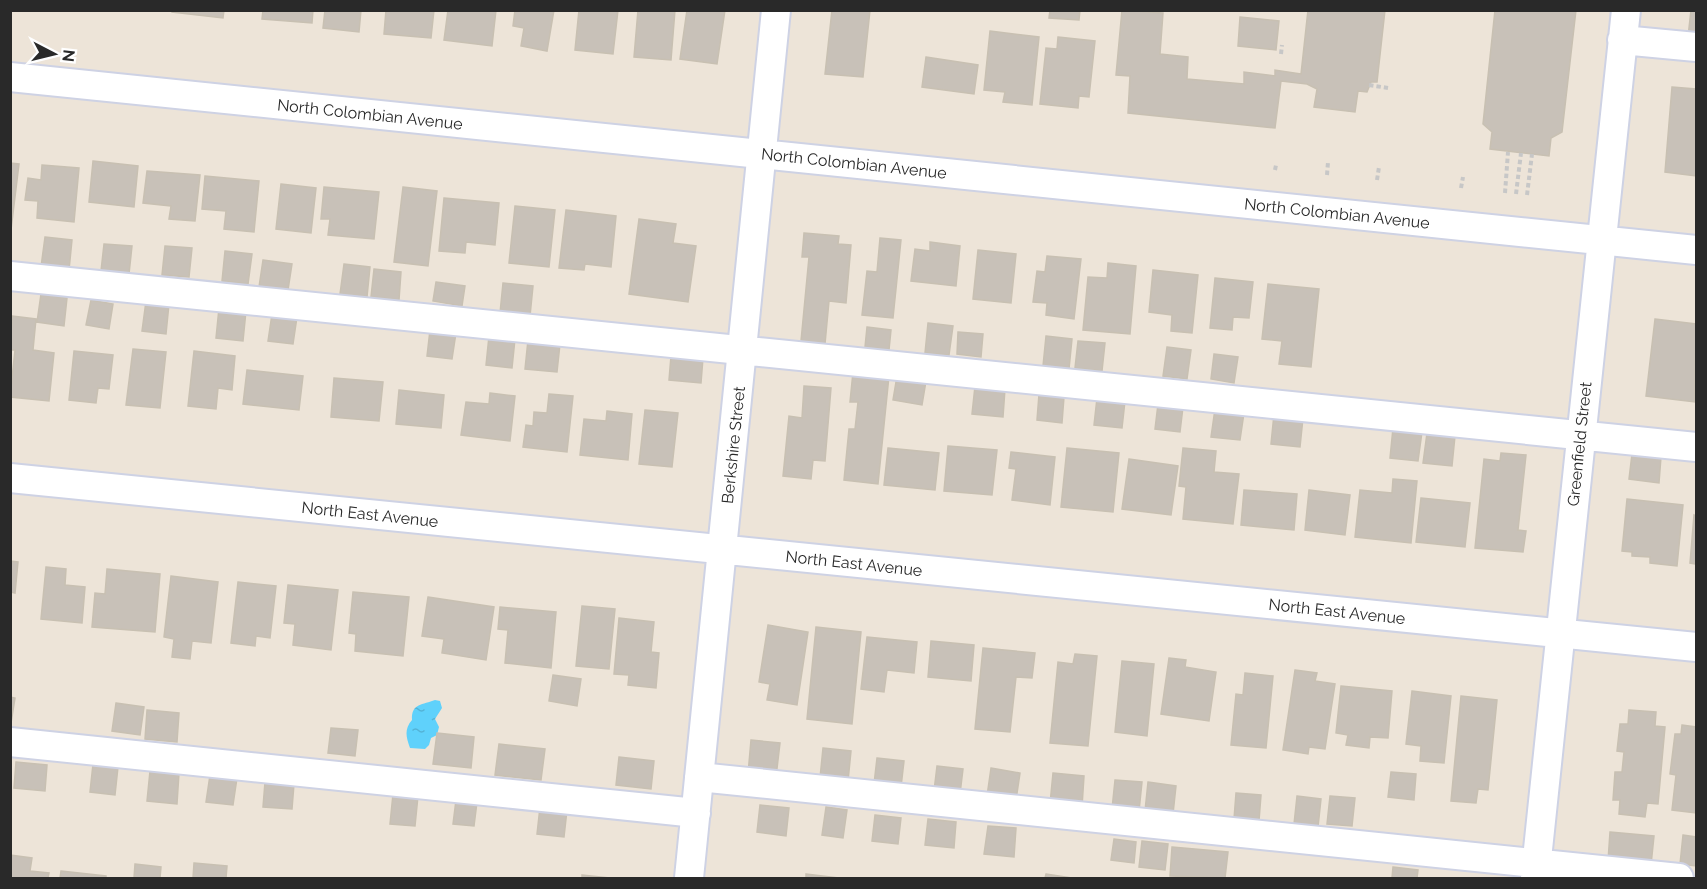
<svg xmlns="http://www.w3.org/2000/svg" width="1707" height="889" viewBox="0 0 1707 889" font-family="Raleway,sans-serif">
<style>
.water{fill:url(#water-ripples)}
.building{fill:#c8c1b8;stroke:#c8c0b2;stroke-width:1.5}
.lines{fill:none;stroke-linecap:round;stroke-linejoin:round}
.minor-casing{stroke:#ced2e4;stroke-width:32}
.path{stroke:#c7c7c7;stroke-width:4;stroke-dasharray:4.5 3;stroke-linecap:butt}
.minor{stroke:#fff;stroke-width:28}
.labels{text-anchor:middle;stroke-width:4.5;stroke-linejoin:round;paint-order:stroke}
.street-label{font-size:16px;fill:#292929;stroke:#fff}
</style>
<defs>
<pattern id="water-ripples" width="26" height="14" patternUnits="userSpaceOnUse" patternTransform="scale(1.5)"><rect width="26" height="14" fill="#5fd1fb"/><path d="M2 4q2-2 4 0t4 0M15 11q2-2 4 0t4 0" fill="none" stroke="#53b3d7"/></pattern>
</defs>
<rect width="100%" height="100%" fill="#ede4d8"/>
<path class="water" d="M435 700 440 701 442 708 435 719 439 727 437 735 431 738 429 745 425 749 410 748C406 737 404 729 412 720 411 703 423 705 435 700Z"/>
<path class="building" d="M172 10H224L223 18 172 12Z
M263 10H313L312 23 262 19Z
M325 10H361L359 32 323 28Z
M386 10H434L431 38 384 34Z
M448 10H496L492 46 444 40Z
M515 10H554L547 51 521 46 524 28 513 26Z
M579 10H618L613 54 575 50Z
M638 10H675L671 60 634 57Z
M687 10H725L717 64 680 59Z
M832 10H870L863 77 825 74Z
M1050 10H1080L1079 20 1049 18Z
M1122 10 1163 13 1160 54 1188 57 1187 79 1244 84V72L1275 76V70L1301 74 1308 10H1385L1377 82H1371L1367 92 1358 91 1355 112 1314 107 1317 89 1307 84 1281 81 1275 128 1128 113 1130 76 1116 75Z
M1495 10H1576L1562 132 1551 138 1549 156 1490 149 1492 132 1483 124Z
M1691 10H1696V38L1688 37Z
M1240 17 1279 21 1276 50 1238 46Z
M990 31 1039 37 1032 105 1003 102 1005 92 984 90Z
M1058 37 1095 41 1089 97 1079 96 1078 108 1040 104 1046 48 1057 49Z
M926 57 978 65 974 94 922 87Z
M1672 87 1696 89V176L1665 172Z
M93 161 138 166 134 207 89 202Z
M10 163 19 164 10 238Z
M42 165 79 168 74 222 37 218 38 201 25 200 28 178 41 180Z
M147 171 200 175 195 221 169 219 171 206 143 203Z
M205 176 259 181 254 232 224 229 226 211 202 209Z
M281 184 316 188 311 233 276 229Z
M324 187 379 192 374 239 328 235 330 219H321Z
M403 187 437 191 428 266 394 262Z
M444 198 499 203 495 245 466 242 465 253 439 251Z
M515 206 555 210 549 267 509 263Z
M566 210 616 216 611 267 585 264 584 270 559 268Z
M639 219 676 224 673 243 696 246 688 302 629 294Z
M804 233 839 236 838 244 851 245 846 303 829 301 825 344 801 341 809 257H802Z
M45 237 72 240 69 270 41 267Z
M880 238 901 240 893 318 862 315 867 271 877 272Z
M930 242 960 246 956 286 911 281 915 249 930 251Z
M104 244 132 246 129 274 101 271Z
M165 246 192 248 189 277 162 275Z
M978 250 1016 254 1011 303 973 299Z
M225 251 252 254 248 284 222 281Z
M1047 256 1081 259 1074 319 1046 315 1047 303 1033 302 1037 271 1045 272Z
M263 260 292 264 288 290 259 287Z
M1108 263 1136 266 1130 334 1083 330 1088 277 1107 278Z
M344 264 370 267 367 297 340 294Z
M374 269 401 272 399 300 371 297Z
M1153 270 1198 275 1192 333 1171 331 1172 315 1149 312Z
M1215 278 1253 282 1249 318 1233 317 1232 330 1210 328Z
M436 282 465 286 462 306 433 301Z
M503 283 533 286 530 316 500 313Z
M1268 284 1319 289 1311 367 1279 364 1282 341 1262 339Z
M41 294 67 298 64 326 37 322Z
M91 300 113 304 109 329 86 325Z
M146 301 169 304 166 334 142 331Z
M219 308 246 311 243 341 216 338Z
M272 314 297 317 293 344 268 341Z
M12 316 36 319 33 350 54 353 49 401 10 397 15 350H10Z
M1655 319 1696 324 1695 402 1646 396Z
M928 323 953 326 949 355 925 353Z
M867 327 891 330 889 350 865 347Z
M430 330 456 333 452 359 427 356Z
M958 332 983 334 981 357 957 354Z
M489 336 515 339 512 368 486 365Z
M1046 336 1072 339 1069 369 1043 366Z
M528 340 560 344 557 372 525 369Z
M1078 341 1105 343 1102 371 1075 368Z
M1167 347 1191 350 1187 379 1163 376Z
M133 349 166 352 160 408 126 405Z
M74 351 113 355 109 389 98 388 96 403 69 400Z
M194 351 235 356 232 390 218 388 216 409 188 406Z
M1214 354 1238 357 1234 383 1211 379Z
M671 356 703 358 701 383 669 380Z
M247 370 303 376 299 410 243 404Z
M853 372 889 376 878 484 844 480 849 429H855L858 402H850Z
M897 376 926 381 922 405 893 400Z
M334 378 383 382 379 421 331 417Z
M804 386 831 388 825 461 813 460 811 479 783 476 789 416 802 418Z
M975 386 1005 389 1003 417 972 414Z
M399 390 444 395 441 428 396 424Z
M490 393 515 396 510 441 461 435 466 402 489 404Z
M549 394 573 396 567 452 523 447 526 425 533 426 534 412 547 413Z
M1039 394 1064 397 1062 423 1037 420Z
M1097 398 1125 401 1122 428 1094 425Z
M1158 404 1183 407 1180 432 1155 429Z
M1215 409 1244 413 1240 440 1211 437Z
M645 410 678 413 672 467 639 464Z
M607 411 632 414 628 460 580 455 584 419 606 421Z
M1274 414 1303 418 1300 447 1271 444Z
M1393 428 1422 432 1418 461 1390 458Z
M1427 433 1455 436 1452 466 1423 463Z
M948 446 997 450 992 495 944 491Z
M888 448 939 453 935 490 884 485Z
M1067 448 1119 453 1113 512 1061 507Z
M1183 448 1216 451 1214 472 1239 474 1233 524 1183 519 1186 487 1179 486Z
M1011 452 1055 457 1050 505 1012 500 1016 469 1009 468Z
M1501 453 1526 455 1518 530 1526 531 1523 552 1475 548 1484 459 1500 461Z
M1632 454 1661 457 1659 483 1629 479Z
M1129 459 1178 466 1171 515 1122 509Z
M1393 479 1417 481 1411 543 1355 537 1360 490 1392 493Z
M1244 490 1297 494 1294 530 1241 525Z
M1309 490 1350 495 1345 535 1305 530Z
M1421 498 1470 503 1465 547 1416 542Z
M1627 499 1683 505 1677 566 1650 563V557L1632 556V552L1622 551Z
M1694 515 1696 516V564L1690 563Z
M10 561 18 562 15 593 10 592Z
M46 567 66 569 65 585 85 587 82 623 41 619Z
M107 569 160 574 155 632 92 627 95 593 105 594Z
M171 576 218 582 211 643 192 641 190 659 172 657 174 639 164 637Z
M238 582 276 586 270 638 256 636 255 646 231 643Z
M288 585 338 590 331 650 293 645 295 624 284 623Z
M353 592 409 597 403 656 355 651 356 634 349 633Z
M428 597 494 607 486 660 442 653 444 639 422 636Z
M582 606 615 609 609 669 576 666Z
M500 607 556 612 551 668 505 663 508 630 498 629Z
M619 618 654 622 651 652 659 653 656 688 628 685 629 675 614 674Z
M768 625 808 632 797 705 767 700 770 684 759 682Z
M816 627 861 632 852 724 807 719Z
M867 637 917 642 914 673 887 670 884 692 861 689Z
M931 641 974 645 971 681 928 677Z
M983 648 1035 653 1032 678 1016 677 1010 732 975 729Z
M1075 654 1097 656 1088 746 1050 743 1058 662 1073 664Z
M1169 658 1186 660 1185 667 1216 672 1209 721 1161 714Z
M1122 661 1154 664 1147 736 1115 732Z
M1295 670 1317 673 1315 681 1335 684 1325 749 1309 747 1308 754 1283 750Z
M1245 673 1273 676 1266 748 1231 745 1236 694 1243 695Z
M553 675 581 679 577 706 549 701Z
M1341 686 1392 691 1388 738 1370 737 1369 748 1346 745 1348 735 1336 733Z
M1412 691 1451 696 1444 763 1420 761 1421 746 1406 744Z
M1461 696 1497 700 1488 790 1478 789 1476 803 1451 801Z
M10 697 15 698 11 723H10Z
M116 703 144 707 140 735 112 731Z
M147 710 179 713 177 742 145 739Z
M1629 710 1656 712 1655 726 1665 727 1658 804 1647 803 1645 817 1619 814 1620 800H1613L1615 772H1622L1624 752 1617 751 1620 724H1628Z
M1682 725 1696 727V813L1672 810 1676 775 1670 774 1675 734H1681Z
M331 728 358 730 355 756 328 753Z
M437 733 474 737 471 768 433 764Z
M751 740 780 743 776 777 748 774Z
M499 744 545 749 541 780 495 775Z
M823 748 851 751 848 781 820 778Z
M619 757 654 761 651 789 616 785Z
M877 758 904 761 901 787 874 784Z
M16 762 47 765 45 791 14 788Z
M93 764 118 767 115 795 90 792Z
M937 766 963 769 960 794 934 791Z
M991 768 1020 773 1016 800 987 796Z
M150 771 179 773 177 804 147 801Z
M1391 772 1416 774 1414 800 1388 797Z
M1053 773 1084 776 1082 807 1050 804Z
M210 775 237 778 233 805 206 802Z
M1115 780 1142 782 1139 811 1112 809Z
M265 782 294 784 292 809 263 807Z
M1148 782 1176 786 1173 814 1145 811Z
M1236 793 1261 795 1259 821 1234 819Z
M393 794 418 796 415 826 390 824Z
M1297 796 1321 799 1318 827 1294 824Z
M1330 796 1355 798 1352 826 1327 824Z
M456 800 477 802 474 826 453 824Z
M760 805 789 808 786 836 757 832Z
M540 807 567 810 564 837 537 834Z
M826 807 847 810 843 838 822 835Z
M875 815 901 818 898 844 872 841Z
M928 819 956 822 954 848 925 845Z
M988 826 1016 828 1014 857 984 854Z
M1610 832 1654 836 1651 865 1608 861Z
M1683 835 1696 837V866L1680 864Z
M1114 839 1136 842 1134 863 1111 860Z
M1142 841 1168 844 1165 870 1139 867Z
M1172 847 1228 852 1225 878 1170 876Z
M10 855 32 858 30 871 49 873 48 878H10Z
M194 863 227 866 226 878H193Z
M135 864 161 867 160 878H134Z
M1393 867 1418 870 1417 878H1392Z
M61 871 106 876V878H60Z
M806 874 839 878H806Z
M1046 874 1072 878H1045Z
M582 875 610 878H582Z"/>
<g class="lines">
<g class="minor-casing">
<path id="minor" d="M1622 40 1696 47
M10 77 1696 250
M10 276 1696 447
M10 478 1696 647
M10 742 696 813
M699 777 1679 878
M689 878 776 10
M1535 878 1626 10"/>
</g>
<path class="path" d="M1281 54 1282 45
M1369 85 1388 88
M1275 170 1276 165
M1327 175 1328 162
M1377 180 1379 167
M1461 188 1463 177
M1505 193 1508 152
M1516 194 1521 153
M1527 195 1532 154"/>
<use href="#minor" class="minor"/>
</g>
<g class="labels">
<g class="street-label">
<text transform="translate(370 114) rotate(6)" y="6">North Colombian Avenue</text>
<text transform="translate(854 163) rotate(6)" y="6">North Colombian Avenue</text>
<text transform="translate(1337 213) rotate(6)" y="6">North Colombian Avenue</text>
<text transform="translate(1579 444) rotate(-84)" y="6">Greenfield Street</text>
<text transform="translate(733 445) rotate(-84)" y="6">Berkshire Street</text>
<text transform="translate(370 514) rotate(6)" y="6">North East Avenue</text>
<text transform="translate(854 563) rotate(6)" y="6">North East Avenue</text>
<text transform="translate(1337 611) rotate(6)" y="6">North East Avenue</text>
</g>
</g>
<rect width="1707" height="889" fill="none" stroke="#292929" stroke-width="24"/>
<g transform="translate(54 54) rotate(97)" stroke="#ffffff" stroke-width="4.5" paint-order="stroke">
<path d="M0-4.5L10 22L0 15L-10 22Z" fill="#292929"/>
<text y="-9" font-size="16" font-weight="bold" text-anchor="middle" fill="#292929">N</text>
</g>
</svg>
